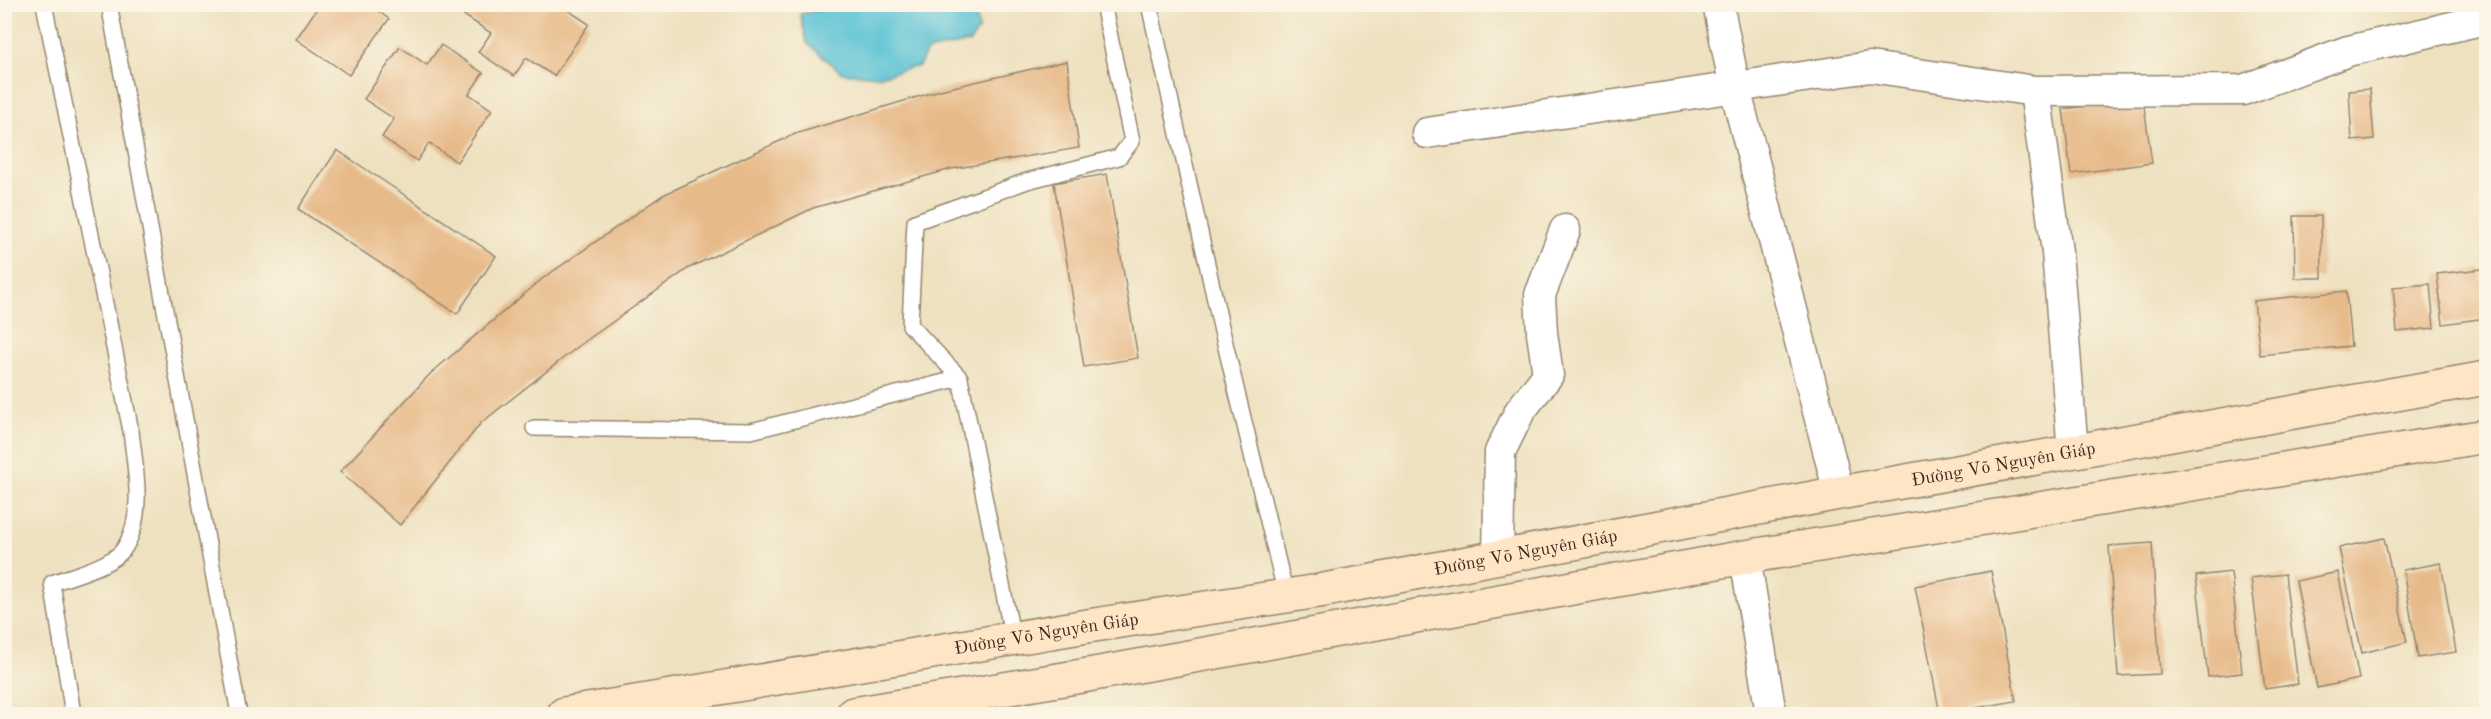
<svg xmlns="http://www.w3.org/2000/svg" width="2491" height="719" viewBox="0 0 2491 719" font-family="'Old Standard TT',serif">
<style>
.water{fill:#59c2d5;stroke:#4a767a;stroke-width:1.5}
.building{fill:#e7ba89}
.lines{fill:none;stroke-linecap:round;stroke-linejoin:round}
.service-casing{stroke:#94866f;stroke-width:18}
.minor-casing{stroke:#94866f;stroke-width:33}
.secondary-casing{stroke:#94866f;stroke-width:36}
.service{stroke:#fff;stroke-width:15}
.minor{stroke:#fff;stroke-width:30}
.secondary{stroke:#fee5c5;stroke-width:33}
.labels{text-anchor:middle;stroke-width:4.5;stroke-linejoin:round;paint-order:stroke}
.street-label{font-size:18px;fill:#3b2a1e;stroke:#fcf5e5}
</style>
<rect width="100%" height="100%" fill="#fcf5e5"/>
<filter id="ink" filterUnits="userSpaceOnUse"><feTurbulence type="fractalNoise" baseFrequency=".0167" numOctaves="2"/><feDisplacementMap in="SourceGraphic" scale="12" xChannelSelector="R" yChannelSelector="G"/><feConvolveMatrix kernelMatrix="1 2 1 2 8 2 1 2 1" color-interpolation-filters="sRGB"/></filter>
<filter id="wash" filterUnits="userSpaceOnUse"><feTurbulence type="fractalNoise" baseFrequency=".008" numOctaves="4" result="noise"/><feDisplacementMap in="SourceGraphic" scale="24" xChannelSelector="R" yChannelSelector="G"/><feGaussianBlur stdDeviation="1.35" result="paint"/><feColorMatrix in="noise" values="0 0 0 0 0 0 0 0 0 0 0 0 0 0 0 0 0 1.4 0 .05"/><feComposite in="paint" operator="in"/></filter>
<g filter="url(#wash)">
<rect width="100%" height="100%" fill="#eee1c0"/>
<path class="water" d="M849 4 974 5 979 29 970 42 927 51 919 66 879 76 842 73 807 43 800 14Z"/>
<g id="blocks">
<path class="building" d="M320 4H368L389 19 349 75 296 39Z
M468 4H569L566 9 589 24 554 76 526 58 514 76 478 52 491 33 462 14Z
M441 45 483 73 469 94 492 110 457 162 429 143 417 161 382 137 394 119 364 99 400 47 427 65Z
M1067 61 1079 148 951 169 813 208 689 268 580 345 481 423 400 525 340 472 430 374 542 279 663 195 795 134 940 90Z
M2370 89 2374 139 2352 141 2349 91Z
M2143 99 2152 163 2071 174 2063 109Z
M337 150 496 256 457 314 298 209Z
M1107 174 1138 358 1084 367 1054 183Z
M2294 216H2321L2322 278H2295Z
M2481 269 2486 318 2443 324 2437 274Z
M2430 284 2434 328 2397 332 2393 287Z
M2346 291 2351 346 2260 355 2254 301Z
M2384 538 2407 642 2362 653 2339 548Z
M2152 543 2160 674 2118 676 2109 546Z
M2441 563 2456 652 2418 658 2403 570Z
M1991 571 2016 701 1940 714 1915 586Z
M2231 572 2242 673 2208 677 2196 576Z
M2338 572 2359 679 2317 688 2296 581Z
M2285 574 2298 684 2265 689 2251 578Z"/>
</g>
</g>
<g filter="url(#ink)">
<use href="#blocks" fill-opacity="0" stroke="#94866f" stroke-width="1.5"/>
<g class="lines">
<g class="service-casing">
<path id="service" d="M44 4 131 431C135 468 146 517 123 550 111 566 71 576 52 583L73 714
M109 4 239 714
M1149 4 1222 331 1286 595
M960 378 910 325 915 222 1027 181 1119 157 1132 141 1103 4
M534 428 751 431 960 378 1013 639"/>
</g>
<g class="minor-casing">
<path id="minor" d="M1718 4 1735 88 1839 493
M2035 91 2057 252 2073 452
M1427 133 1870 67 2035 91 2243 90 2348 51 2486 19
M1498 556 1500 452 1520 411 1548 375 1542 333 1540 295 1565 230
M1745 557 1771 714"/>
</g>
<g class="secondary-casing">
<g id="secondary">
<path id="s1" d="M564 714 1081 627 1319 591 1839 493 2486 378"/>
<path d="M853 714 1088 675 1745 557 2486 436"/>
</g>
</g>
<use href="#service" class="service"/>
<use href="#minor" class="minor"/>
<use href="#secondary" class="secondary"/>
</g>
</g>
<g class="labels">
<g class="street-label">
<text dy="6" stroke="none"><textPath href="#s1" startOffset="1461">Đường Võ Nguyên Giáp</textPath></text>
<text dy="6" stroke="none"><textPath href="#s1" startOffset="975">Đường Võ Nguyên Giáp</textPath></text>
<text dy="6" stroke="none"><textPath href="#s1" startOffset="489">Đường Võ Nguyên Giáp</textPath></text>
</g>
</g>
<rect width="2491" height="719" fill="none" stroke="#fcf5e5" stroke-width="24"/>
</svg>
